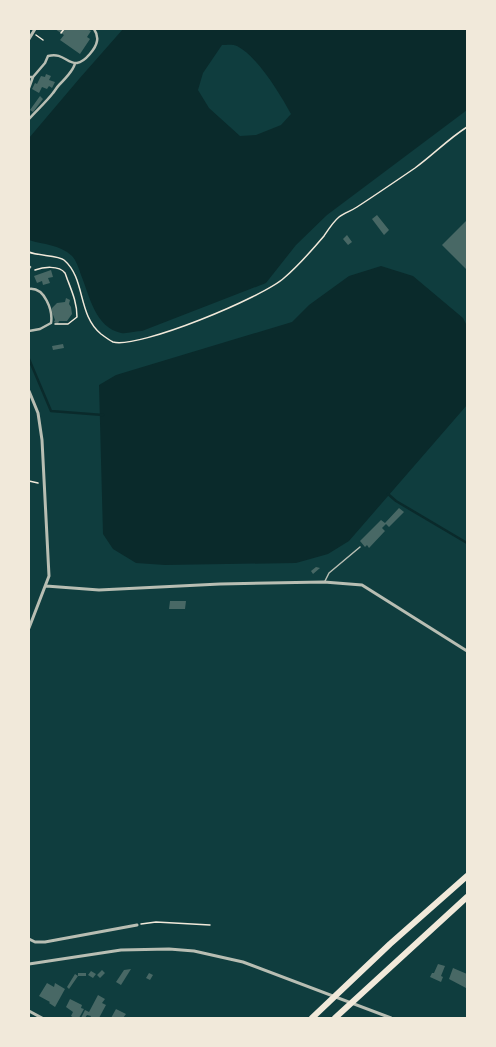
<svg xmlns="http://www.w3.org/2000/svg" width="496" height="1047" viewBox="0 0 496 1047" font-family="'PT Serif',serif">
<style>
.water{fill:#0a2a2b;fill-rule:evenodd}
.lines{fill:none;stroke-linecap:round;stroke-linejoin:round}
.stream{stroke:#0a2a2b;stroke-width:2.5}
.building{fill:#486865}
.path{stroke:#f1e9da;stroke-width:1.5}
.service{stroke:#b8beb3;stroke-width:1.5}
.pedestrian{stroke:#b8beb3;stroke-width:2.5}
.minor{stroke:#b8beb3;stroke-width:3}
.motorway{stroke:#f1e9da;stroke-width:6}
</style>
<rect width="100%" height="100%" fill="#0f3d3e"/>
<path class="water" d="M123 29H467V110L327 215 296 245 266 283 142 331C136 331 127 334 121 333 95 327 90 297 81 275 79 269 76 260 72 256 59 244 44 245 29 240V138L79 79ZM222 45C226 45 233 44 237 46 258 57 280 94 291 114L281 125 256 135 240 136 209 108 198 90 203 73Z
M381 266 413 276 463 318 467 326V405L349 541 328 554 296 563 165 565 136 563 113 549 103 534 99 385 116 375 292 322 309 305 349 276Z"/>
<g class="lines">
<path class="stream" d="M29 359 51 411 103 415
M388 494 396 501 467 543"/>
</g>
<path class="building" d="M55 29H87L91 31 87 37 90 39 80 54 60 40 64 35Z
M46 74 51 76 49 80 55 82 52 88 49 86 47 89 42 87 39 93 32 89 35 83 37 84 41 76 45 77Z
M40 96 43 99 33 112 30 110Z
M377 215 389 230 384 235 372 219Z
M467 220V270L442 245Z
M347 235 352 242 348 245 343 239Z
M51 270 53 277 48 278 50 283 43 285 42 281 37 283 34 276Z
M66 298 70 300 69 304 71 307 72 314 67 321H59L58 324 54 322 55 320 52 312V308L57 303 65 302Z
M63 344 64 348 53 350 52 346Z
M399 508 404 512 389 527 386 524 382 528 385 531 369 548 367 545 365 547 360 541 381 520 385 523Z
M316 567 320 568 313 574 311 571Z
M170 601H186L185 609H169Z
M438 964 445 966 441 976 443 977 441 982 430 977 432 973H434Z
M453 968 467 974 466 988 449 979Z
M131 969 121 985 116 982 124 970Z
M102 970 105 973 100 978 97 975Z
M91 971 96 974 93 978 88 975Z
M78 973H86V976H78L69 989 67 987 75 974 78 976Z
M149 973 153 975 150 980 146 978Z
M47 983 54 987 55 983 65 989 55 1007 49 1003 50 1002 39 996Z
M98 995 105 999 102 1003 106 1005 99 1018H90L91 1016 87 1015 85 1018H81L85 1010 89 1012Z
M70 999 82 1005 81 1008 84 1009 79 1018H74L71 1016 73 1012 66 1007Z
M116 1009 126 1014 123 1018H111Z"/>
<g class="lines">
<path class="path" d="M61 33 64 29
M36 35 43 40
M29 252C37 256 59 255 64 260 86 279 77 314 101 334 105 337 109 340 113 342 139 349 263 297 284 278 297 267 313 249 324 236 328 230 333 222 339 217 344 213 351 211 357 207 377 194 396 181 415 168 433 155 448 139 467 127
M35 270C43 267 59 265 65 273 66 275 67 279 68 281 73 294 77 304 77 317L68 324H55
M29 481 38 483
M141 924 156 922 210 925"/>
<path class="service" d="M325 581 329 573 360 547"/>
<path class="pedestrian" d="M29 77H33L45 63 48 56C63 52 67 64 77 63 85 62 96 48 97 41 98 36 96 32 94 29
M29 88 33 77
M29 119C37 110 46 102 53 93 55 91 56 88 59 85 64 80 74 70 75 63
M29 268 30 267
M29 289C45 287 53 311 51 323L40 329 29 331"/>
<path class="minor" d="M29 39 35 29
M29 391 38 413 42 440 49 576 29 628
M46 586 99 590 220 584 324 582 362 585 467 651
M29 939 35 942H45L137 925
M29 964 121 950 169 949 194 951 243 962 391 1018
M29 1011 42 1018"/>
<path class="motorway" d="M312 1018 390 944 467 876
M335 1018 467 897"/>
</g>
<rect width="496" height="1047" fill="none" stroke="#f1e9da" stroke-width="60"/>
</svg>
